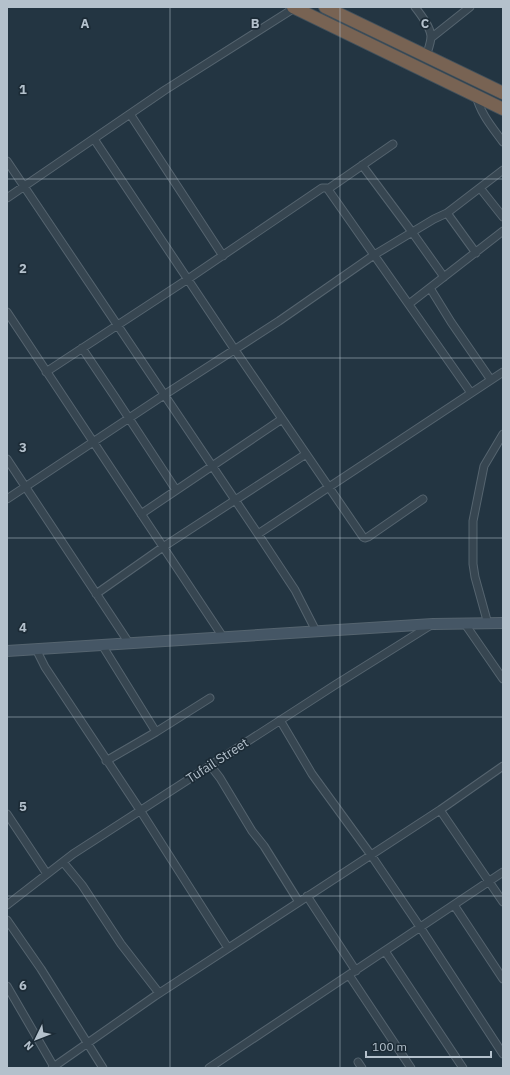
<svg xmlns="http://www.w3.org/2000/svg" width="510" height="1075" viewBox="0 0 510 1075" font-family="'IBM Plex Sans',sans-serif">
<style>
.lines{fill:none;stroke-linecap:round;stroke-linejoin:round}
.street-casing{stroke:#55646f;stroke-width:9}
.secondary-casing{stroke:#55646f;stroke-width:12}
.highway-casing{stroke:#42515c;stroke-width:14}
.street{stroke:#374651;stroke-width:7}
.secondary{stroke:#455665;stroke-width:10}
.highway{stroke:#786353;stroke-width:12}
.grid{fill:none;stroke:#b4c1cc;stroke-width:1;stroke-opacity:0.55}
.labels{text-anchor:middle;stroke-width:3.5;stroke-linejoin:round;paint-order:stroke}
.street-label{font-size:13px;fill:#b4c1cc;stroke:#1c2b36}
.grid-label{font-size:13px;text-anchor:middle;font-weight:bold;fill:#b4c1cc;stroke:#1c2b36;stroke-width:3.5;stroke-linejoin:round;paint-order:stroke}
</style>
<rect width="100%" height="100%" fill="#233542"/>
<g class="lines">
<g class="street-casing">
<path id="street" d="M415 7C421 15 430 26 431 36 431 43 428 50 426 56
M431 38 470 7
M476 95C480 113 492 127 503 142
M130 114 223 256
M94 139 235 350 363 537 365 538 368 537 423 499
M7 161 258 534 295 590 316 631
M362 165 412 232 444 277
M480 188 503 217
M328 189 393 144
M7 198 165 90 296 7
M447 213 476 253
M430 288 451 322 491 380
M409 304 503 231
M7 312 223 637
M82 348 115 397 176 490
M46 372 188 279 322 188H327L471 393
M7 459 129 643
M7 499 164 395 279 321 374 255 434 219 447 213 503 170
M141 514 282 419
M258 534 503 372
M96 594 163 547 306 454
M465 624 503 679
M488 624 475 577 473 564V521L484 466 503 434
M102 645 156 732
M36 649 45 667 140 810 228 948
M280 720 312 774 371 855 420 927 503 1054
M106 761 156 732 210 698
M210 765 220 778 252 831 264 846 299 902
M440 810 503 902
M7 814 47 874
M63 862 82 885 121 944 159 993
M307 896 356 971
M7 905 73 854 335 685 431 625
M454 905 503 979
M7 920 41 969 103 1068
M385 951 463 1068
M349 975 411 1068
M7 986 54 1067
M358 1062 362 1068
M52 1068 155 996 440 810 503 766
M209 1068 503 872"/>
</g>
<g class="secondary-casing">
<path id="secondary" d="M7 651 433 624 503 623"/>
</g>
<g class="highway-casing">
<path id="highway" d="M293 7 503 109
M325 7 503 93"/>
</g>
<use href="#street" class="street"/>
<use href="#secondary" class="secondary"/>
<use href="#highway" class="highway"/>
</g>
<path class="grid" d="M170 7V1068M340 7V1068M7 179H503M7 358H503M7 538H503M7 717H503M7 896H503"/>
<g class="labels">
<g class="street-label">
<text transform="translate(217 760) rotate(-33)" y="5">Tufail Street</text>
</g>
</g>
<g class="grid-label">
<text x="85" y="28">A</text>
<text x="255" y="28">B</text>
<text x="425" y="28">C</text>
<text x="23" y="94">1</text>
<text x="23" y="273">2</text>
<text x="23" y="452">3</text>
<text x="23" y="632">4</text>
<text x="23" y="811">5</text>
<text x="23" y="990">6</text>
</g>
<rect width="510" height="1075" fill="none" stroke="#b4c1cc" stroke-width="16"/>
<g transform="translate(36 1039) rotate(227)" stroke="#1c2b36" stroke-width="3" paint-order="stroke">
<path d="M0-3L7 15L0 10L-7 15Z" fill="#b4c1cc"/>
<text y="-6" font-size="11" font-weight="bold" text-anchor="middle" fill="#b4c1cc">N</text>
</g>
<path d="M366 1051v6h125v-6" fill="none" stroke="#b4c1cc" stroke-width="2"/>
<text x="372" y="1051" font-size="12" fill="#b4c1cc" stroke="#1c2b36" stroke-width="3" paint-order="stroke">100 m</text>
</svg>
